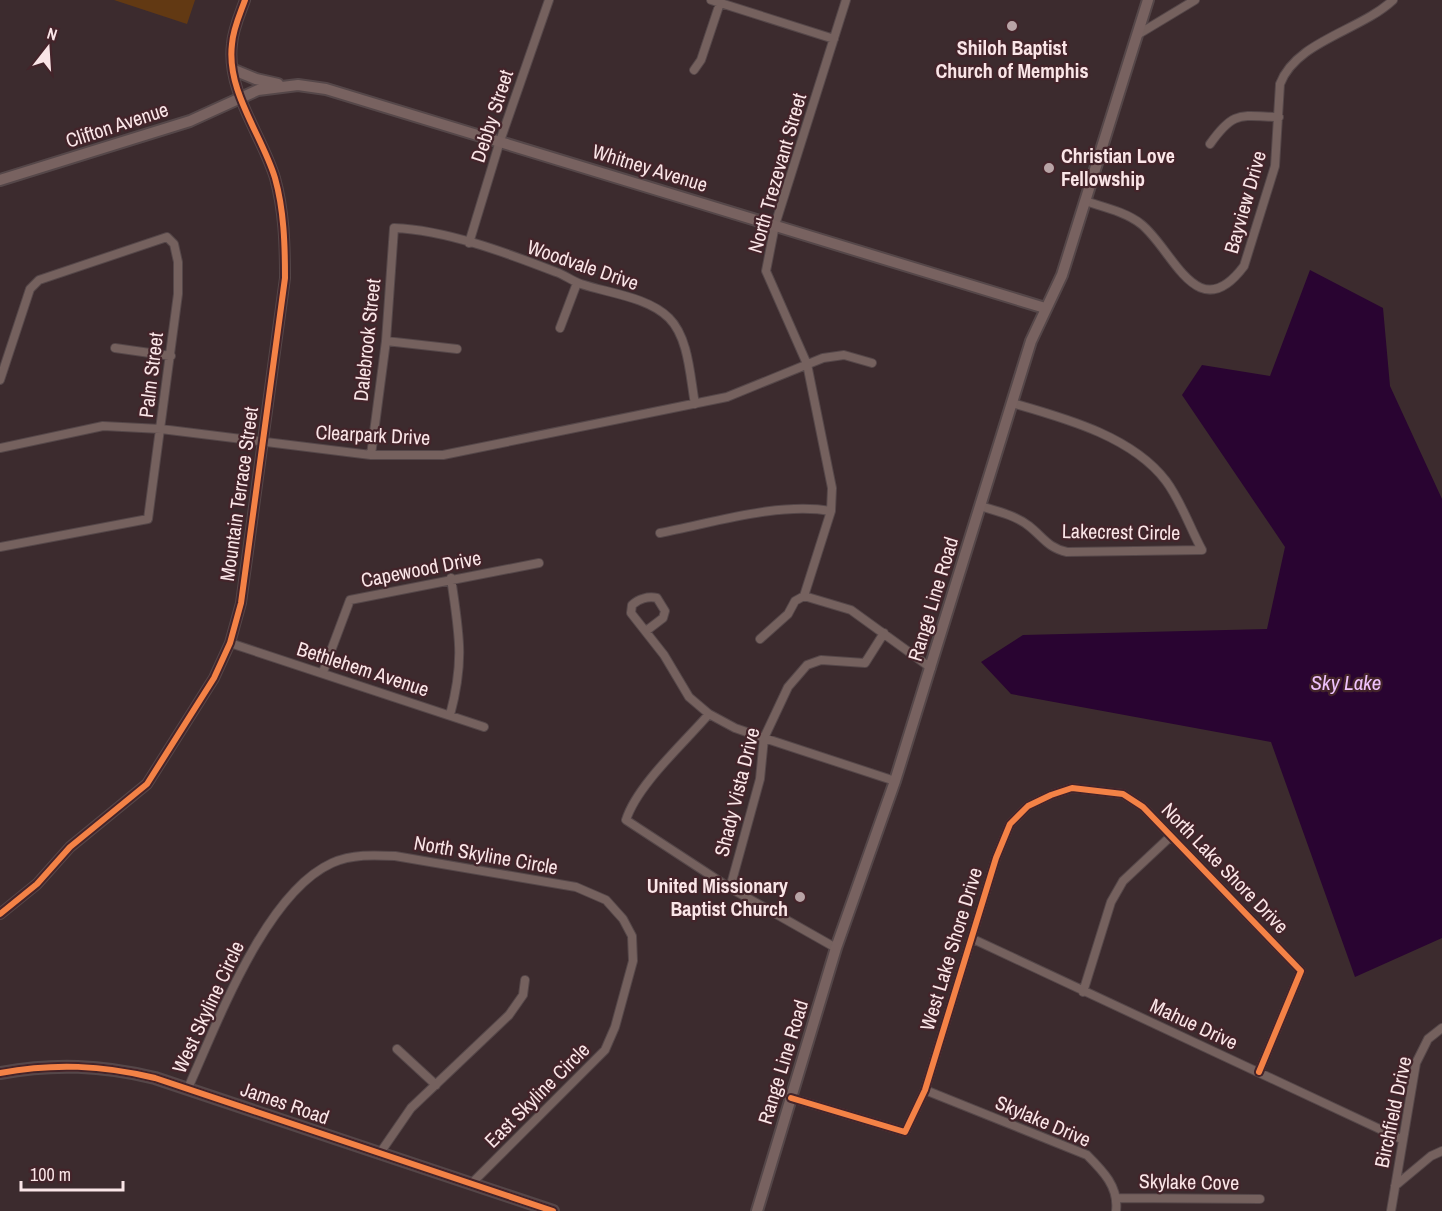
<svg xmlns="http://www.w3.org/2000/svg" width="1442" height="1211" viewBox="0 0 1442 1211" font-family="'Archivo Narrow',sans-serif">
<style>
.green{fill:#623913}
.water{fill:#290431}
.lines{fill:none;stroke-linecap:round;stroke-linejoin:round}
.minor-casing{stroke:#554749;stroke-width:10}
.tertiary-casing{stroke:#554749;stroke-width:12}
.secondary-casing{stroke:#554749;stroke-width:14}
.minor{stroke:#75615e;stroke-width:8}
.tertiary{stroke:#75615e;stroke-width:9}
.secondary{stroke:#786260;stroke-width:10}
.cycleway-casing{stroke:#43242a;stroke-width:10}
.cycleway{stroke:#f48246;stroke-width:6}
.poi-dot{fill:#b8a4a6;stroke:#43242a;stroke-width:2}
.labels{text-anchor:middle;stroke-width:4.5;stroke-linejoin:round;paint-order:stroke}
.poi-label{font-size:20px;font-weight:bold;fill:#fae5e7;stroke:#43242a}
.street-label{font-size:20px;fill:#fae5e7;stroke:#43242a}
.water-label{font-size:21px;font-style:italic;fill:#efc3fc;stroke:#43242a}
</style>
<rect width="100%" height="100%" fill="#3c2b2e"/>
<path class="green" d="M114 0H195L187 24Z"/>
<path class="water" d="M1310 270 1383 308 1390 386 1442 499V938L1355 977 1271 742 1011 694 981 662 1023 635 1267 629 1285 547 1182 395 1202 365 1270 376Z"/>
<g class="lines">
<g class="minor-casing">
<path id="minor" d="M711 0 834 39
M1137 35 1195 0
M694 70 701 60 720 3
M1210 144C1234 110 1240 116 1279 117
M1085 201C1103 207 1126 212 1141 224 1173 249 1197 329 1244 266L1275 166 1280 84C1296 41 1360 31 1393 0
M469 243 500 141 549 0
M560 328 577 283
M386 341 457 349
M115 348 171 356
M0 380 30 289 39 280 167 237 174 244 178 262V294L148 519 0 547
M0 448 103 426 161 429 371 455H443L727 397 823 358 844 355 872 363
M371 455 386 341 394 228C446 230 507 253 556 272 565 275 572 281 581 284 608 293 648 297 669 318 689 338 690 377 695 404
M980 506C996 511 1015 515 1029 526 1043 537 1048 548 1067 552L1202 550C1190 528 1181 501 1166 481 1132 436 1064 418 1012 403
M660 533C713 523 777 502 831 511
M804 596 831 511 832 488 807 364 766 271 775 225 846 0
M804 596 851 610 931 668
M646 631 663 618 665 611 657 598C648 596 638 599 632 605L631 613 664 655 689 697 709 714 735 728 764 738 895 781
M760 639 788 614 795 601 804 596
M230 643 484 727
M323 672 350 600 539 563
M709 714C684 743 637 785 626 820L730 888 836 948
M450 715C465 659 459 634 451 578
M730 888 760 779 764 738 788 687 807 665 821 660 865 663 884 633
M973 939 1401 1139
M1083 992 1111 902 1123 881 1171 836
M397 1049 436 1085
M188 1088C217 1024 265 893 332 863 352 854 374 855 395 856L576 887 606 900 623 919 632 936 633 961 615 1027 605 1050 471 1184
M925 1090 1087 1155C1103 1171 1119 1187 1116 1211
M791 1098 905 1132 925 1090 996 858 1010 824 1028 806 1051 795 1072 788 1123 794 1143 807 1301 971 1259 1072
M380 1153 411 1108 509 1015 523 995 525 980
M1395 1186 1431 1156 1442 1151
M1118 1198 1260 1199
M1391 1211 1416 1063 1428 1039 1442 1028"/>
</g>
<g class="tertiary-casing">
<path id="tertiary" d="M0 914 37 884 70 847 147 784 214 678 230 643 241 603 285 278C285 245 284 210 275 178 262 135 226 91 232 44 233 29 240 14 245 0"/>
</g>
<g class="secondary-casing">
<path id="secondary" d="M234 70 256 79 278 84
M0 180 190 121 258 90 298 85 326 89 1045 308
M0 1073C54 1063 102 1065 155 1078L553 1211
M757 1211 836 948 895 781 1031 341 1062 275 1148 0"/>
</g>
<use href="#minor" class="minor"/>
<use href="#tertiary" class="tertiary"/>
<use href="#secondary" class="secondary"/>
<g class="cycleway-casing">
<path id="cycleway" d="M0 914 37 884 70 847 147 784 214 678 230 643 241 603 285 278C285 245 284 210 275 178 262 135 226 91 232 44 233 29 240 14 245 0
M0 1073C54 1063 102 1065 155 1078L553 1211
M791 1098 905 1132 925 1090 996 858 1010 824 1028 806 1051 795 1072 788 1123 794 1143 807 1301 971 1259 1072"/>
</g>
<use href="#cycleway" class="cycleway"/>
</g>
<g class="poi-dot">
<circle cx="1012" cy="26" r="6"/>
<circle cx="1049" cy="168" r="6"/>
<circle cx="800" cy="897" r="6"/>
</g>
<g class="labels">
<g class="poi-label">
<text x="1012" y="55">Shiloh Baptist<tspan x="1012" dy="23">Church of Memphis</tspan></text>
<text x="1061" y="163" text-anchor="start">Christian Love<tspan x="1061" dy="23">Fellowship</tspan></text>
<text x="788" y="893" text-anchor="end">United Missionary<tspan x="788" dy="23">Baptist Church</tspan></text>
</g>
<g class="street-label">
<text transform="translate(492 116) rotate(-72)" y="7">Debby Street</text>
<text transform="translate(117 125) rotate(-18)" y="7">Clifton Avenue</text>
<text transform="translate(650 168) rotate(17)" y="7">Whitney Avenue</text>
<text transform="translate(777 173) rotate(-74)" y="7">North Trezevant Street</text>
<text transform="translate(1245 202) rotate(-74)" y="7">Bayview Drive</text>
<text transform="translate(583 265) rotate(19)" y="7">Woodvale Drive</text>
<text transform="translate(367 340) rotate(-84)" y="7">Dalebrook Street</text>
<text transform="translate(151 375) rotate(-83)" y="7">Palm Street</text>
<text transform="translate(373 435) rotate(3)" y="7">Clearpark Drive</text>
<text transform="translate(239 494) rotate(-82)" y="7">Mountain Terrace Street</text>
<text transform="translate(1121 532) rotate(1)" y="7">Lakecrest Circle</text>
<text transform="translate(421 569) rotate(-11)" y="7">Capewood Drive</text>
<text transform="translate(933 599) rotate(-73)" y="7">Range Line Road</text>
<text transform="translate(363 669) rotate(18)" y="7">Bethlehem Avenue</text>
<text transform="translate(737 792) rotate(-76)" y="7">Shady Vista Drive</text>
<text transform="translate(486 855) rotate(10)" y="7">North Skyline Circle</text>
<text transform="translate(1225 868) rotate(46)" y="7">North Lake Shore Drive</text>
<text transform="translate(951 949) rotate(-73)" y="7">West Lake Shore Drive</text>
<text transform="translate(208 1007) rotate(-65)" y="7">West Skyline Circle</text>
<text transform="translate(1194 1024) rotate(25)" y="7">Mahue Drive</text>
<text transform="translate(783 1062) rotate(-73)" y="7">Range Line Road</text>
<text transform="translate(537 1095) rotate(-45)" y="7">East Skyline Circle</text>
<text transform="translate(285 1103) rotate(19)" y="7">James Road</text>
<text transform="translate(1393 1112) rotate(-78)" y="7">Birchfield Drive</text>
<text transform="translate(1043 1121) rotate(23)" y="7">Skylake Drive</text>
<text transform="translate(1189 1182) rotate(1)" y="7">Skylake Cove</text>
</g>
<g class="water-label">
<text x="1346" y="690">Sky Lake</text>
</g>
</g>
<g transform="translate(48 48) rotate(17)" stroke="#43242a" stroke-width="4.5" paint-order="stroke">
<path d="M0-4.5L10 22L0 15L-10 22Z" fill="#fae5e7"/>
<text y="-9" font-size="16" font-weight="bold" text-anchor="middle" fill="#fae5e7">N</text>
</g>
<path d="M21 1181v9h102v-9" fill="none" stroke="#fae5e7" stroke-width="3"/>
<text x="30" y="1181" font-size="18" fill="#fae5e7" stroke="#43242a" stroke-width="4.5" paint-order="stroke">100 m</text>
</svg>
